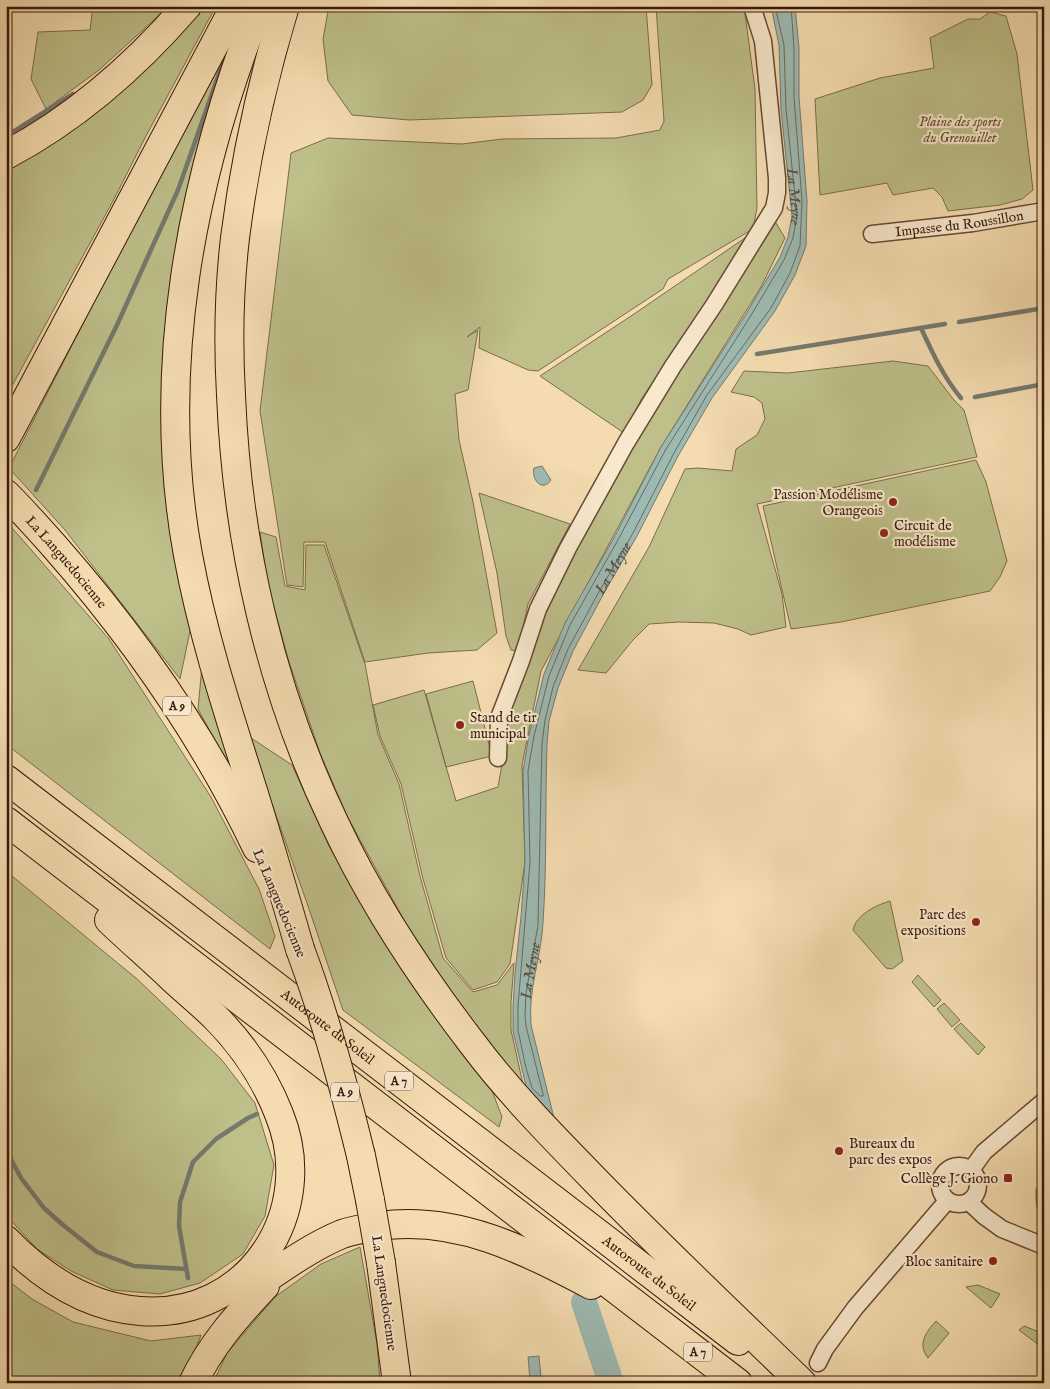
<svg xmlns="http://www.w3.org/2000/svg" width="1050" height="1389" viewBox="0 0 1050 1389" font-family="'IM FELL English',serif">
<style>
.green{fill:#bebf89;stroke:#7c6c4a}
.water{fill:#9dbab2;stroke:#75796f}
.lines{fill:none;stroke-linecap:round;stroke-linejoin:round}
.shore{stroke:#6b695e;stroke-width:1}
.stream{stroke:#75796f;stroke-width:4.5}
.river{stroke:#9dbab2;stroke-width:26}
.street-casing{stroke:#684934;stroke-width:19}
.highway-casing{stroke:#39180b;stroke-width:30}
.street{stroke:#f8e8cc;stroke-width:16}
.highway{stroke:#f4dcb0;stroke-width:28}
.highway-bridge-casing{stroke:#39180b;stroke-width:30;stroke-linecap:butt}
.highway-bridge{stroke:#f4dcb0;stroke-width:28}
.poi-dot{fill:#8f2418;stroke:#f8e8cc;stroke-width:2}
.labels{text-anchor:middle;stroke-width:4.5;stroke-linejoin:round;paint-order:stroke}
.shield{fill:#f8e8cc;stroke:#725645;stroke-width:1}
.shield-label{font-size:12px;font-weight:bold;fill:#39180b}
.park-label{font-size:14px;font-style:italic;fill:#614a31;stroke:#f8e8cc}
.street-label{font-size:14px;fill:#39180b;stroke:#f8e8cc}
.poi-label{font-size:14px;fill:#39180b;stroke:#f8e8cc;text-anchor:end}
.water-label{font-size:15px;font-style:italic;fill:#57493d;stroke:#f8e8cc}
</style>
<rect width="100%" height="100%" fill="#f4dcb0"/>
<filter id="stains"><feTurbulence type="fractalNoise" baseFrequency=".004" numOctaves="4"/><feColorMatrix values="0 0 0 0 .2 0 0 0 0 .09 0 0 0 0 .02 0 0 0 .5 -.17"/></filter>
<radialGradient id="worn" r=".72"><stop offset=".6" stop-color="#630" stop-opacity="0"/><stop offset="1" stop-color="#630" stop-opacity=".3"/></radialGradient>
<path class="green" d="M93 6H168V7L99 70 46 109 31 79 38 32 90 30Z
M194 6H216L146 136 113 201 6 397V161Z
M246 6 172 319 194 612 180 679 65 530 9 468Z
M329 6H646L652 85 643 100 622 112 409 120 352 115 328 81 323 39Z
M656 6H744L755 89 757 208 753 229 668 279 663 289 538 371 528 370 479 348 480 327 467 337 478 330 468 390 455 394 459 440 473 502 497 633 477 650 428 653 365 662 325 542H304L303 587 287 585 260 411 291 153 328 138 462 144 502 139 616 138 660 130 664 121Z
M990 12 1006 16 1017 54 1033 190 1022 199 1000 205 948 211 942 197 933 188 893 195 887 183 820 195 815 99 880 78 934 68 930 38 968 19H980Z
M773 218 785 238 761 287 661 447 541 671 522 765 525 862 510 964 497 982 473 990 446 958 423 879 401 784 380 736 373 705 424 690 456 801 498 787 501 770 506 724 540 617 626 452Z
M745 238 748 241 642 398 624 433 540 376 634 314Z
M893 361 928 366 954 400 964 410 977 457 757 504 782 594 786 627 751 635 738 629 714 623 679 622 649 624 633 640 606 673 578 670 649 547 685 469 698 468 732 471 736 449 757 435 765 419 762 403 754 397 731 392 744 371 788 373Z
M976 460 986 482 1007 561 1000 577 990 591 841 622 791 629 763 506Z
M479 493 570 524 528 604 518 651 511 650 506 636 497 573Z
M6 521 109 639 211 797 259 889 275 936 270 949 6 744Z
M260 532 276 537 285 586 305 590 306 545H324L365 664 378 735 399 784 420 876 443 958 473 992 497 985 514 963 511 1002V1030L523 1084 465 1013 405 922 347 816 320 753 289 662 268 586Z
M203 655 232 753 228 762 218 746 198 709Z
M473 681 492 756 446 767 426 694Z
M248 736 292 765 329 846 410 982 445 1030 488 1080 502 1117 499 1127 343 1010 307 903Z
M6 871 137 979 221 1059 255 1103 274 1165 265 1216 243 1254 200 1283 160 1294 113 1290 71 1271 37 1249 6 1215Z
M890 901 903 961 892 969 886 968 853 930C856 915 876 905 890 901Z
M918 975 941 1000 934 1007 912 982Z
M944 1003 960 1020 952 1027 937 1009Z
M961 1023 985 1047 978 1055 954 1029Z
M1044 1182V1218C1035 1211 1036 1199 1036 1189Z
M360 1247 377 1344 380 1383H213L227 1353 275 1297 321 1264Z
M6 1279 32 1299 73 1322 151 1341 201 1335 183 1383H6Z
M978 1285 1000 1294 991 1308 966 1287Z
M936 1321 949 1333 928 1358C917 1344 926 1332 936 1321Z
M1024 1326 1044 1334V1349L1019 1330Z"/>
<path class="water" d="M771 6H795L799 48V97L807 201 806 246 795 275 775 311 712 398 678 456 637 536 604 593 573 651 558 688 549 721 547 744C545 804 547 864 543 923 541 958 528 989 531 1025L554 1118 527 1090 513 1031V1006L515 973 521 917 525 862 523 771 529 735 544 674 565 623 615 536 661 447 746 314 780 257 788 237 792 216 781 109 779 45Z
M542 466 551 480C542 493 531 479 534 468Z
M539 1356 541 1378 530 1380 528 1357Z"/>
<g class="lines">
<path class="shore" id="s1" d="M775 6 784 45 786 109 797 216 793 238 784 260 750 317 666 449 619 538 570 625 549 676 534 736 528 771 530 862 518 1006V1030L526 1068 532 1088 540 1096H543V1094L526 1026 525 1015 526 993 538 925 542 744 545 720 553 687 568 649 600 590 633 533 674 453 707 395 771 308 790 273 800 246 802 201 794 97V48L791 6"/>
<path class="stream" d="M6 135 16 130 73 94
M959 322 1044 308
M921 328C932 352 944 378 961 398
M757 354 945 324
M975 397 1044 384
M36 490 117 325 178 190 226 54
M6 1150 21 1178 44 1208 63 1225 97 1252 134 1266 186 1269
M188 1278 179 1226 180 1202 193 1162 216 1139 248 1118 257 1114"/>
<path class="river" d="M584 1302 611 1383"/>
<g class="street-casing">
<g id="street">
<path id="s2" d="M872 234 973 223 1044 211"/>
<path d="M498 758 499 718 521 661 538 609 568 548 626 443 673 366 714 305 774 208 777 193V178L763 41 752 6"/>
<circle cx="959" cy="1185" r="19"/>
<path d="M971 1170 984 1152 1044 1101"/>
<path d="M969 1202 984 1216 1002 1229 1044 1246"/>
<path d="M818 1363 825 1349 855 1308 947 1201"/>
</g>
</g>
<g class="highway-casing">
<g id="highway">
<path d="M259 6C191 179 154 370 188 555 203 637 229 715 254 794 270 846 285 897 300 949"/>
<path d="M285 6C262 82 245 159 235 238 229 290 228 343 231 395 237 542 270 689 334 822 371 901 419 974 472 1043 508 1091 551 1135 593 1178 661 1248 732 1315 802 1383"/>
<path d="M6 155C76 118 135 66 187 6"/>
<path d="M6 438 235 6"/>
<path id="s3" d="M6 494C23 511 39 529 55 547 135 638 205 739 257 848"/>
<path id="s4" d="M6 779 738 1341"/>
<path d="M6 821 738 1383"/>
<path d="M361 1156 370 1200"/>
<path d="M6 1240C42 1277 87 1307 140 1311 248 1320 319 1212 279 1114 265 1078 242 1044 215 1017 202 1004 187 992 173 979 152 959 130 940 109 920"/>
<path d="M381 1263 397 1383"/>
<path d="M242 1295C274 1274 306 1249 342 1234 354 1230 367 1228 379 1226 457 1215 524 1250 591 1285"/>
<path d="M193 1383C211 1345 236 1317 265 1286"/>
</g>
</g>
<use href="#street" class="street"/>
<use href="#highway" class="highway"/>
<g class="highway-bridge-casing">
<path id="highway-bridge" d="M300 949C325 1016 344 1086 361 1156
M370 1200 381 1263"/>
</g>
<use href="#highway-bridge" class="highway-bridge"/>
</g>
<g class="poi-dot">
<circle cx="893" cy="502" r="5"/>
<circle cx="884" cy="533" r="5"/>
<circle cx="460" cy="725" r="5"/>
<circle cx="976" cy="922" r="5"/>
<circle cx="839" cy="1151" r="5"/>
<rect x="1003" y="1173" width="10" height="10" rx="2.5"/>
<circle cx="993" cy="1261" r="5"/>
</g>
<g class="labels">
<g class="shield">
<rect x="163" y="696.5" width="28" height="19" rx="4"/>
<rect x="385" y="1071.5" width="28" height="19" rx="4"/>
<rect x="331" y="1082.5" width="28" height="19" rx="4"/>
<rect x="684" y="1342.5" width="28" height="19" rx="4"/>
</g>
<g class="shield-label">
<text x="177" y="710">A 9</text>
<text x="399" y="1085">A 7</text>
<text x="345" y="1096">A 9</text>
<text x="698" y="1356">A 7</text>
</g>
<g class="park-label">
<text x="960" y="126">Plaine des sports<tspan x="960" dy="16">du Grenouillet</tspan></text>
</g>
<g class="street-label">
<text dy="5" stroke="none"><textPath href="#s2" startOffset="88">Impasse du Roussillon</textPath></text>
<text dy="5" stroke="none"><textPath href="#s3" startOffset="91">La Languedocienne</textPath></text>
<text transform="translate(280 903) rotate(67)" y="5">La Languedocienne</text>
<text dy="5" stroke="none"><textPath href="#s4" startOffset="406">Autoroute du Soleil</textPath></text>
<text dy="5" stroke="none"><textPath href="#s4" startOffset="811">Autoroute du Soleil</textPath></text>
<text transform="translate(385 1293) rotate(82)" y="5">La Languedocienne</text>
</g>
<g class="poi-label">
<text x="883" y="499">Passion Modélisme<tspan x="883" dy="16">Orangeois</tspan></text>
<text x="894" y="530" text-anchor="start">Circuit de<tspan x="894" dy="16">modélisme</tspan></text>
<text x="470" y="722" text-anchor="start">Stand de tir<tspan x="470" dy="16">municipal</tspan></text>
<text x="966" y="919">Parc des<tspan x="966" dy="16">expositions</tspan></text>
<text x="849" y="1148" text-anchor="start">Bureaux du<tspan x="849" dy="16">parc des expos</tspan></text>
<text x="998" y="1183">Collège J. Giono</text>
<text x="983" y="1266">Bloc sanitaire</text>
</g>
<g class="water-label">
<text dy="5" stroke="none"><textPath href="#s1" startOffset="192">La Meyne</textPath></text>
<text dy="5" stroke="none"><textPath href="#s1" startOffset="1714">La Meyne</textPath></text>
<text dy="5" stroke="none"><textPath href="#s1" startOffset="1295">La Meyne</textPath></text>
</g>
</g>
<rect width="1050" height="1389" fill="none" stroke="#f4dcb0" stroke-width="25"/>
<rect x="8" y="8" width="1035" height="1374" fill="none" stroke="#39180b" stroke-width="2.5"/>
<rect x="12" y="12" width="1025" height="1364" fill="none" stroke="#39180b"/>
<rect width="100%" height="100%" filter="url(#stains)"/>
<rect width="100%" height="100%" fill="url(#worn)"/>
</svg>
